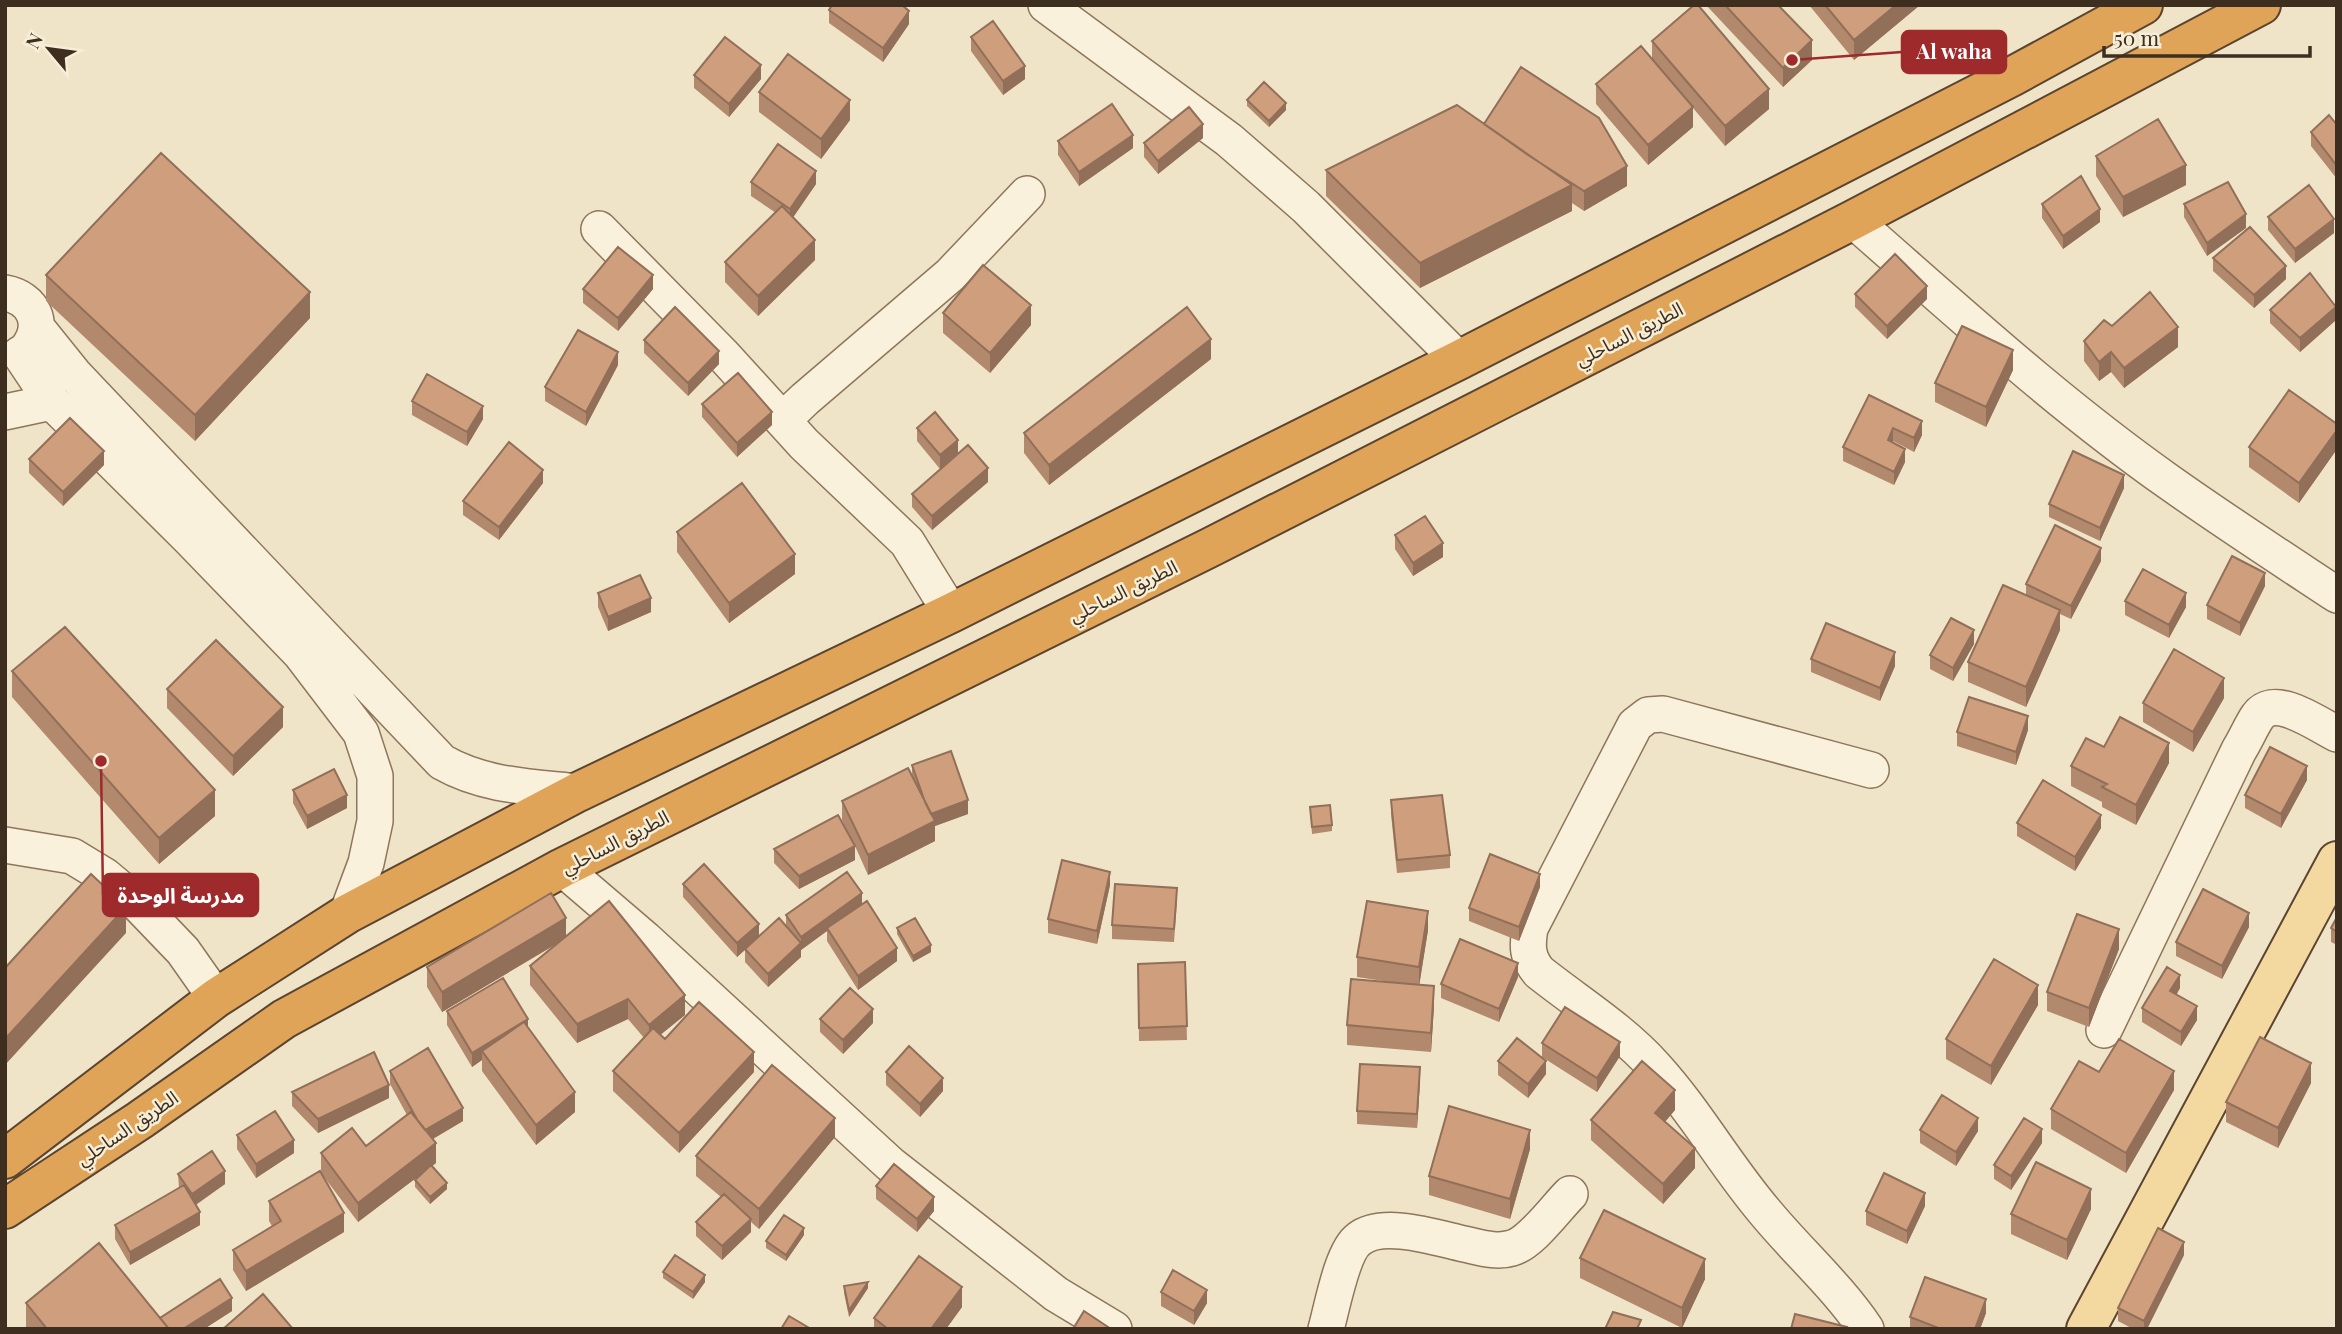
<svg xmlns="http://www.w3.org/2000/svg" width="2342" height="1334" viewBox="0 0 2342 1334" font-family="'Playfair Display','Noto Sans Arabic',serif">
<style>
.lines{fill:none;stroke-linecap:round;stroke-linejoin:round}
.minor-casing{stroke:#8d765c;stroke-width:38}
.major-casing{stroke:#5b4430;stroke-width:42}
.highway-casing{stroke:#5b4430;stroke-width:42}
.minor{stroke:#faf1dc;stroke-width:35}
.major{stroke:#f3d9a0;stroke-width:38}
.highway{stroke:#e0a458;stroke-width:38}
.wall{fill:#b2896c}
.shaded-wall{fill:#916f58}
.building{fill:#cf9f7d;stroke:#916f58;stroke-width:2}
.labels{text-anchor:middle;stroke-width:5;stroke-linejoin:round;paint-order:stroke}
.street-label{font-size:19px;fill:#3d2e20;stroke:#f7eed8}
.leader{fill:none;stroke:#9e2a2b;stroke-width:2.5}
.callout-dot{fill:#9e2a2b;stroke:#f7eed8;stroke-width:2.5}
.callout{fill:#9e2a2b;stroke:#9e2a2b;stroke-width:2.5}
.callout-label{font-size:21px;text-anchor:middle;font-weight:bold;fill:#fff}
</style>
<rect width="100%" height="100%" fill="#f0e4c8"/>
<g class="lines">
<g class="minor-casing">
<path id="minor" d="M1046 5 1229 140 1306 207 1459 360
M1853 220C1956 310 2057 403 2169 482 2224 521 2281 558 2337 595
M599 229 723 355 804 444 907 542 951 613
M5 293C34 298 46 325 27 349
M37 328 74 374 442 762C484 786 531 787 578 792
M20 354 52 402 190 539 300 653 361 733 375 776V821L366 863 347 914
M5 412 52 402
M783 420 805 399 950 275 1027 194
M5 845 72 856 105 876 135 901 183 951 216 998
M562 868 645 939 890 1164 1056 1294 1114 1329
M2104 1030 2239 750C2246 739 2251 726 2258 716 2275 693 2317 724 2337 734
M1326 1329C1332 1308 1342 1251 1359 1239 1383 1220 1437 1238 1464 1244 1479 1247 1496 1253 1512 1248 1531 1243 1555 1209 1570 1194
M1866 1329C1837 1286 1798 1252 1765 1212 1725 1165 1696 1112 1655 1067 1622 1030 1578 1003 1539 972 1527 958 1527 946 1530 928L1635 725 1648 715 1663 714 1871 770"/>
</g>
<g class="major-casing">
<path id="major" d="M2086 1329 2337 861"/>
</g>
<g class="highway-casing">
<path id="highway" d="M5 1159 216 998 347 914 578 792 951 613 1459 360 2013 76 2143 5
M5 1209 140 1120 284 1019 562 868 1211 547 1853 220 2261 5"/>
</g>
<use href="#minor" class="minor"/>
<use href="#major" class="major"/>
<use href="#highway" class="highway"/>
</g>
<path class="wall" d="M1706 5H1778L1812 60 1783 87Z
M1809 5H1920L1854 60Z
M829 10 909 24 883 62 829 23Z
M971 37 1025 79 1003 95 971 51Z
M1652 41 1769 109 1725 146 1693 108V127L1648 165 1596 104V84L1652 59Z
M694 75 761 79 729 117 694 88Z
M759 92 850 120 821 159 759 112Z
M1247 100 1286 110 1269 127 1247 106Z
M1484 124 1627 186 1584 211 1572 203V211L1420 288 1326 196V170Z
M2337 125V179L2311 146V132Z
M1203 138 1158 174 1144 157V143Z
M1058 141 1133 148 1079 186 1058 155Z
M2096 156 2186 185 2123 217 2096 176Z
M751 182 816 184 793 217 815 260 758 316 725 282V262L776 213 751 196Z
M2042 204 2100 222 2063 249 2042 218Z
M2184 204 2246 228 2207 256 2184 217Z
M2268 217 2334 233 2295 263 2268 230Z
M2213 258 2286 279 2254 308 2213 271Z
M46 275 310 318 195 441 46 301Z
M583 289H653L618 331 583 303Z
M1855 294 1927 299 1887 339 1855 307Z
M2270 310 2336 320 2300 352 2270 323Z
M943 313 1031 325 990 373 943 333Z
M2112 326 2178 347 2124 388 2111 372 2099 381 2084 361V341Z
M644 340 719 364 688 396 644 353Z
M1211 359 1049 485 1024 453V433Z
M618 365 586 426 545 401V387Z
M2013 370 1986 427 1935 402V383Z
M1869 395 1922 435 1914 452 1893 441V443L1905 462 1894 485 1843 461V447Z
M412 401 483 419 467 446 412 415Z
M702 404 772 425 737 457 702 417Z
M2337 424V449L2299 503 2249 467V447Z
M917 428 958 440 940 469 917 441Z
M29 459 104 465 63 506 29 473Z
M988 482 932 530 912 507V494Z
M543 483 499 540 463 515V501Z
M2124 488 2100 541 2049 517V504Z
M677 532 795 574 729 623 677 552Z
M1395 535 1443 557 1413 576 1395 549Z
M2101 561 2071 619 2060 614V630L2026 707 1968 682V662L2026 595V584Z
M2265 586 2240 636 2207 619V605Z
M598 593 651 612 608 631 598 607Z
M2125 601 2186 607 2169 638 2125 615Z
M1974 644 1953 681 1930 669V655Z
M1811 659 1895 666 1880 701 1811 672Z
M12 671 215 816 159 864 12 697Z
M167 689 283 727 233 776 167 708Z
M2224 698 2193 752 2143 722V703Z
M2028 730 2016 765 1957 746V732Z
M2104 747 2169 763 2136 825 2102 807V802L2071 786V766Z
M912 765 968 814 935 826V841L868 875 855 846V860L799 889 774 863V849L854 846 842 820V801L912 776Z
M2307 780 2281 828 2245 808V795Z
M293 790 347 808 307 829 293 803Z
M1391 800 1450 855V868L1397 873 1391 814Z
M1310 807 1332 825V831L1312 834Z
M2017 823 2101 828 2075 871 2017 836Z
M683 884 759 936 786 927V915L862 905 897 961 858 990 827 941V931L801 950V957L768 987 745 962V950L737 957 683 897Z
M1110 885 1097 944 1048 933V919Z
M1540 887 1519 941 1469 921V908Z
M1177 901 1174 942 1112 939V925Z
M2337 917V945L2331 942V928Z
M2249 927 2222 979 2176 956V942Z
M897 928 931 952 913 962 897 934Z
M1428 930 1419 985 1434 1006 1431 1052 1347 1045V1025L1390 982 1357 977V957Z
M566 936 685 1015 660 1035 665 1039 754 1072 679 1153 613 1091V1071L644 1038 628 1019 577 1043 530 985V966L555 945 442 1012 427 987V967Z
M2119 949 2089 1027 2047 1011V992Z
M1185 962 1187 1040 1139 1041 1138 964Z
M1518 977 1499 1022 1441 998V984Z
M2180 988 2177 994 2197 1020 2181 1046 2142 1022V1008Z
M2038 1005 1991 1085 1946 1059V1039Z
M447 1011 528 1027 575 1112 536 1145 482 1071V1060L472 1067 447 1025Z
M820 1019 873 1023 843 1054 820 1032Z
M1542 1043 1620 1056 1597 1092 1542 1057Z
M1498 1061 1546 1074 1528 1098 1498 1075Z
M390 1071 463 1121 433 1139 436 1163 432 1166 447 1189 430 1204 415 1187V1180L426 1170 358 1222 321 1173V1153L366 1146 407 1115 390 1084Z
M886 1072 943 1091 920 1117 886 1085Z
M2099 1072 2174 1090 2126 1173 2051 1129V1109Z
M1420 1081 1417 1128 1357 1124V1111Z
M2311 1083 2278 1148 2226 1122V1102Z
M292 1092 389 1098 318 1133 292 1106Z
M1675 1110 1665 1122 1695 1168 1663 1204 1591 1140V1120Z
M1920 1130 1978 1131 1956 1166 1920 1143Z
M237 1135 294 1153 256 1178 237 1149Z
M835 1137 759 1229 751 1222V1232L722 1260 696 1236V1222L721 1197 696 1176V1156Z
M2042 1143 2011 1190 1994 1179V1165Z
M1530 1149 1510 1219 1429 1195V1176Z
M178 1174 225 1184 196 1205 200 1225 130 1265 115 1239V1225L179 1188Z
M876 1186 934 1211 917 1232 876 1199Z
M269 1201 344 1232 246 1291 233 1270V1250L272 1226 269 1221Z
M1925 1206 1907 1244 1866 1225V1211Z
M2091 1209 2067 1260 2011 1234V1214Z
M804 1235 786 1261 766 1248V1241Z
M2184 1255 2147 1329H2133L2118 1321V1308Z
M1580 1258 1705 1279 1682 1328 1580 1278Z
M663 1272 705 1282 693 1299 663 1278Z
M844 1286 868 1288 849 1317 844 1293Z
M1161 1292 1207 1303 1194 1325 1161 1306Z
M26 1303 160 1318 232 1311 204 1329H26Z
M962 1307 946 1329H874V1318Z
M1986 1313 1980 1329H1910V1317Z"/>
<path class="shaded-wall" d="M1896 5H1920L1854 60V40Z
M909 11V24L883 62V48Z
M1812 40V60L1783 87V68Z
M761 65V79L729 117V104Z
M1025 66V79L1003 95V81Z
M1769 89V109L1725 146V126Z
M850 100V120L821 159V139Z
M1286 103V110L1269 127V121Z
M1693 107V127L1648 165V145Z
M1203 124V138L1158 174V161Z
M1133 135V148L1079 186V172Z
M2186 165V185L2123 217V197Z
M1627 166V186L1584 211V191Z
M816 171V184L790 222V209Z
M1572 185V211L1420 288V263Z
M2100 209V222L2063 249V236Z
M2246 214V228L2207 256V243Z
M2334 219V233L2295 263V249Z
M815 240V260L758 316V296Z
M2286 266V279L2254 308V295Z
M653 275V289L618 331V318Z
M1927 286V299L1887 339V326Z
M310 292V318L195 441V415Z
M1031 305V325L990 373V353Z
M2336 307V320L2300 352V338Z
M2178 327V347L2124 388V368Z
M1211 339V359L1049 485V465Z
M2013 350V370L1986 427V407Z
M719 351V364L688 396V383Z
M618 352V365L586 426V412Z
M2111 352V372L2099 381V362Z
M483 406V419L467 446V432Z
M772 412V425L737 457V443Z
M1922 421V435L1914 452V438Z
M1893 428V441L1888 454V440Z
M2337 430V449L2299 503V483Z
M958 440V453L940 469V455Z
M1905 449V462L1894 485V472Z
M104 451V465L63 506V492Z
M988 468V482L932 530V516Z
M543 470V483L499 540V527Z
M2124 475V488L2100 541V528Z
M1443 543V557L1413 576V563Z
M2101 548V561L2071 619V606Z
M795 554V574L729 623V603Z
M2265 573V586L2240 636V623Z
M2186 593V607L2169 638V625Z
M651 598V612L608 631V617Z
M2060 610V630L2026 707V687Z
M1974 630V644L1953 681V668Z
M1895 652V666L1880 701V688Z
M2224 678V698L2193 752V732Z
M283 707V727L233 776V756Z
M2028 716V730L2016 765V752Z
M2169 743V763L2136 825V805Z
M2307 766V780L2281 828V814Z
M215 790V816L159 864V838Z
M347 795V808L307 829V816Z
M968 800V814L935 826V841L868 875V855L929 814Z
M2101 815V828L2075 871V857Z
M855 846V860L799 889V876Z
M1110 872V885L1097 944V931Z
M1540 874V887L1519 941V927Z
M862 893V906L827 928V931L801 950V937Z
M126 907V933L5 1065V1039Z
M1428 911V930L1419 987V967Z
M2249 913V927L2222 979V966Z
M566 918V938L442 1012V992Z
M759 924V937L737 957V943Z
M2119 929V949L2089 1027V1008Z
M801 943V957L768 987V974Z
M931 945V952L913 962V956Z
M897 948V961L858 990V976Z
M1518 963V977L1499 1022V1009Z
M2180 975V988L2170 1004V991Z
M2038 985V1005L1991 1085V1066Z
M1434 986V1006L1431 1052V1033Z
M685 995V1015L649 1044V1025Z
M628 999V1019L577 1043V1024Z
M2197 1006V1020L2181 1046V1032Z
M873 1009V1023L843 1054V1040Z
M528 1019V1033L482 1051V1060L472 1067V1053Z
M1620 1042V1056L1597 1092V1078Z
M754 1052V1072L679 1153V1133Z
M1546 1061V1074L1528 1098V1084Z
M2311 1063V1083L2278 1148V1128Z
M1420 1067V1081L1417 1128V1114Z
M2174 1071V1090L2126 1173V1153Z
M943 1078V1091L920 1117V1104Z
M389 1085V1098L318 1133V1119Z
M1675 1090V1110L1655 1133V1113Z
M575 1092V1112L536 1145V1125Z
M463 1108V1121L424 1144V1130Z
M835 1118V1137L759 1229V1209Z
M1978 1118V1131L1956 1166V1152Z
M2042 1129V1143L2011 1190V1176Z
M1530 1130V1149L1510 1219V1199Z
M294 1140V1153L256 1178V1164Z
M436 1143V1163L358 1222V1203Z
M1695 1148V1168L1663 1204V1184Z
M225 1171V1184L192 1207V1194Z
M447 1183V1189L430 1204V1197Z
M2091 1189V1209L2067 1260V1240Z
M1925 1193V1206L1907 1244V1231Z
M934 1197V1211L917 1232V1219Z
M200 1212V1225L130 1265V1252Z
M344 1213V1232L246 1291V1271Z
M751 1219V1232L722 1260V1246Z
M804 1228V1235L786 1261V1255Z
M2184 1242V1255L2147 1329H2144V1321Z
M1705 1259V1279L1682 1328V1308Z
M705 1275V1282L693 1299V1292Z
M868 1282V1288L849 1317V1310Z
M962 1287V1307L946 1329H931Z
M1207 1290V1303L1194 1325V1311Z
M232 1298V1311L204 1329H183Z
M1986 1299V1313L1980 1329H1975Z"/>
<path class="building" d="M832 5H902L909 11 883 48 829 10Z
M1694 5H1698L1769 89 1725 126 1652 41Z
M1725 5H1778L1812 40 1783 68Z
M1825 5H1896L1854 40Z
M993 21 1025 66 1003 81 971 37Z
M725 37 761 65 729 104 694 75Z
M1641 46 1693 107 1648 145 1596 84Z
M788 54 850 100 821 139 759 92Z
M1521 67 1599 118 1627 166 1584 191 1528 155 1484 124Z
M1264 82 1286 103 1269 121 1247 100Z
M1112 104 1133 135 1079 172 1058 141Z
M1457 105 1572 185 1420 263 1326 170Z
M1189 107 1203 124 1158 161 1144 143Z
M2329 115 2337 125V166L2311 132Z
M2158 119 2186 165 2123 197 2096 156Z
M778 144 816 171 790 209 751 182Z
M161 153 310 292 195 415 46 275Z
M2081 176 2100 209 2063 236 2042 204Z
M2228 182 2246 214 2207 243 2184 204Z
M2309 185 2334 219 2295 249 2268 217Z
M782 206 815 240 758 296 725 262Z
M2250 227 2286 266 2254 295 2213 258Z
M618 247 653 275 618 318 583 289Z
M1895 254 1927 286 1887 326 1855 294Z
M983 265 1031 305 990 353 943 313Z
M2310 273 2336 307 2300 338 2270 310Z
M2150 292 2178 327 2124 368 2111 352 2099 362 2084 341 2104 320 2112 326Z
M675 307 719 351 688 383 644 340Z
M1187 307 1211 339 1049 465 1024 433Z
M1962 326 2013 350 1986 407 1935 383Z
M578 330 618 352 586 412 545 387Z
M738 373 772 412 737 443 702 404Z
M427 374 483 406 467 432 412 401Z
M2289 390 2337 424V430L2299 483 2249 447Z
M1869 395 1922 421 1914 438 1893 428 1888 440 1905 449 1894 472 1843 447Z
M935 412 958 440 940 455 917 428Z
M70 418 104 451 63 492 29 459Z
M509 442 543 470 499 527 463 501Z
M968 445 988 468 932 516 912 494Z
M2073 451 2124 475 2100 528 2049 504Z
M742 483 795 554 729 603 677 532Z
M1425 516 1443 543 1413 563 1395 535Z
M2055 525 2101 548 2071 606 2026 584Z
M2232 556 2265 573 2240 623 2207 605Z
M2143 569 2186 593 2169 625 2125 601Z
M640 575 651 598 608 617 598 593Z
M2003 585 2060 610 2026 687 1968 662Z
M1951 618 1974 630 1953 668 1930 655Z
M1826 623 1895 652 1880 688 1811 659Z
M65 627 215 790 159 838 12 671Z
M216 640 283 707 233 756 167 689Z
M2174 649 2224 678 2193 732 2143 703Z
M1969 697 2028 716 2016 752 1957 732Z
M2120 717 2169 743 2136 805 2102 787 2107 784 2071 766 2086 738 2104 747Z
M2270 747 2307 766 2281 814 2245 795Z
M951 751 968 800 931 814 925 802 912 765Z
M908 768 935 821 868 855 842 801Z
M334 769 347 795 307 816 293 790Z
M2043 780 2101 815 2075 857 2017 823Z
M1442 795 1450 855 1397 860 1391 800Z
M1330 805 1332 825 1312 827 1310 807Z
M838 815 855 846 799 876 774 849Z
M1490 854 1540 874 1519 927 1469 908Z
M1062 860 1110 872 1097 931 1048 919Z
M704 864 759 924 737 943 683 884Z
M847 872 862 893 801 937 786 915Z
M91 874 126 907 5 1039V968Z
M1115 884 1177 888 1174 929 1112 925Z
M2203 889 2249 913 2222 966 2176 942Z
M551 893 566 918 442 992 427 967Z
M609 901 685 995 649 1025 628 999 577 1024 530 966Z
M867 901 897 948 858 976 827 928Z
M1367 901 1428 911 1419 967 1357 957Z
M2077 914 2119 929 2089 1008 2047 992Z
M2337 917V932L2331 928Z
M779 918 801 943 768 974 745 949Z
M915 918 931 945 913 956 897 928Z
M1460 939 1518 963 1499 1009 1441 984Z
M1994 959 2038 985 1991 1066 1946 1039Z
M1185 962 1187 1026 1139 1028 1138 964Z
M2167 967 2180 975 2170 991 2197 1006 2181 1032 2142 1008Z
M503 978 528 1019 472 1053 447 1011Z
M1351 979 1434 986 1431 1033 1347 1025Z
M850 988 873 1009 843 1040 820 1019Z
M699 1002 754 1052 679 1133 613 1071 653 1028 665 1039Z
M1565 1007 1620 1042 1597 1078 1542 1043Z
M524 1022 575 1092 536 1125 482 1051Z
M2260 1037 2311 1063 2278 1128 2226 1102Z
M1517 1038 1546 1061 1528 1084 1498 1061Z
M2119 1039 2174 1071 2126 1153 2051 1109 2079 1061 2099 1072Z
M909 1046 943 1078 920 1104 886 1072Z
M428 1048 463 1108 425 1130 418 1121 390 1071Z
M374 1052 389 1085 318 1119 292 1092Z
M1642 1061 1675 1090 1655 1113 1695 1148 1663 1184 1591 1120Z
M1360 1064 1420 1067 1417 1114 1357 1111Z
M772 1065 835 1118 759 1209 696 1156Z
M1942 1095 1978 1118 1956 1152 1920 1130Z
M1449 1106 1530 1130 1510 1199 1429 1176Z
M275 1111 294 1140 256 1164 237 1135Z
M411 1112 436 1143 358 1203 321 1153 352 1128 366 1146Z
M2024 1118 2042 1129 2011 1176 1994 1165Z
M212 1151 225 1171 192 1194 178 1174Z
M2036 1162 2091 1189 2067 1240 2011 1214Z
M894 1164 934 1197 917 1219 876 1186Z
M431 1165 447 1183 430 1197 415 1180Z
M320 1171 344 1213 246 1271 233 1250 281 1221 269 1201Z
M1884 1173 1925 1193 1907 1231 1866 1211Z
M184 1185 200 1212 130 1252 115 1225Z
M724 1194 751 1219 722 1246 696 1222Z
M1604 1210 1705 1259 1682 1308 1580 1258Z
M784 1215 804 1228 786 1255 766 1241Z
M2158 1228 2184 1242 2144 1321 2118 1308Z
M99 1243 169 1329H47L26 1303Z
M675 1255 705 1275 693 1292 663 1272Z
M919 1256 962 1287 931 1329H888L874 1318Z
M1173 1270 1207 1290 1194 1311 1161 1292Z
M1925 1277 1986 1299 1975 1329H1941L1910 1317Z
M220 1279 232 1298 183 1329H169L160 1318Z
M868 1282 849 1310 844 1286Z
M263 1294 293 1329H223Z
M1084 1311 1111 1329H1073Z
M1613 1312 1641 1320 1637 1329H1605Z
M1795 1314 1847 1327 1846 1329H1791Z
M789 1316 811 1329H781Z"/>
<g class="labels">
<g class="street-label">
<text transform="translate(1629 334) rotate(-27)" y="7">الطريق الساحلي</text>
<text transform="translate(1123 591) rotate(-26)" y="7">الطريق الساحلي</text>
<text transform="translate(615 842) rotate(-27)" y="7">الطريق الساحلي</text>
<text transform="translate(127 1128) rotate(-34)" y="7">الطريق الساحلي</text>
</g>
</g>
<path class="leader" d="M1792 60L1902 52M101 761L103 895"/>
<g class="callout-dot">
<circle cx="1792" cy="60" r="7"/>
<circle cx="101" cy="761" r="7"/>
</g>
<g class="callout">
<rect x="1902" y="31" width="104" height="42" rx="7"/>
<rect x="103" y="874" width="155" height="42" rx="7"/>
</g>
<g class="callout-label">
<text x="1954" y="59">Al waha</text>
<text x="181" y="903">مدرسة الوحدة</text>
</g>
<rect width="2342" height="1334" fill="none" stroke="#3d2e20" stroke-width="14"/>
<g transform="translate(49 49) rotate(299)" stroke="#f7eed8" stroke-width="5" paint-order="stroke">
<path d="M0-5L12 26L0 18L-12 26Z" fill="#3d2e20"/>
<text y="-10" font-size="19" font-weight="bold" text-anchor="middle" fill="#3d2e20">N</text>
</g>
<path d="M2104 46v10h206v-10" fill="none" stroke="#3d2e20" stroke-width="3.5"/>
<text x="2114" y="46" font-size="21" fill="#3d2e20" stroke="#f7eed8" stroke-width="5" paint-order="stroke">50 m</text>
</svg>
